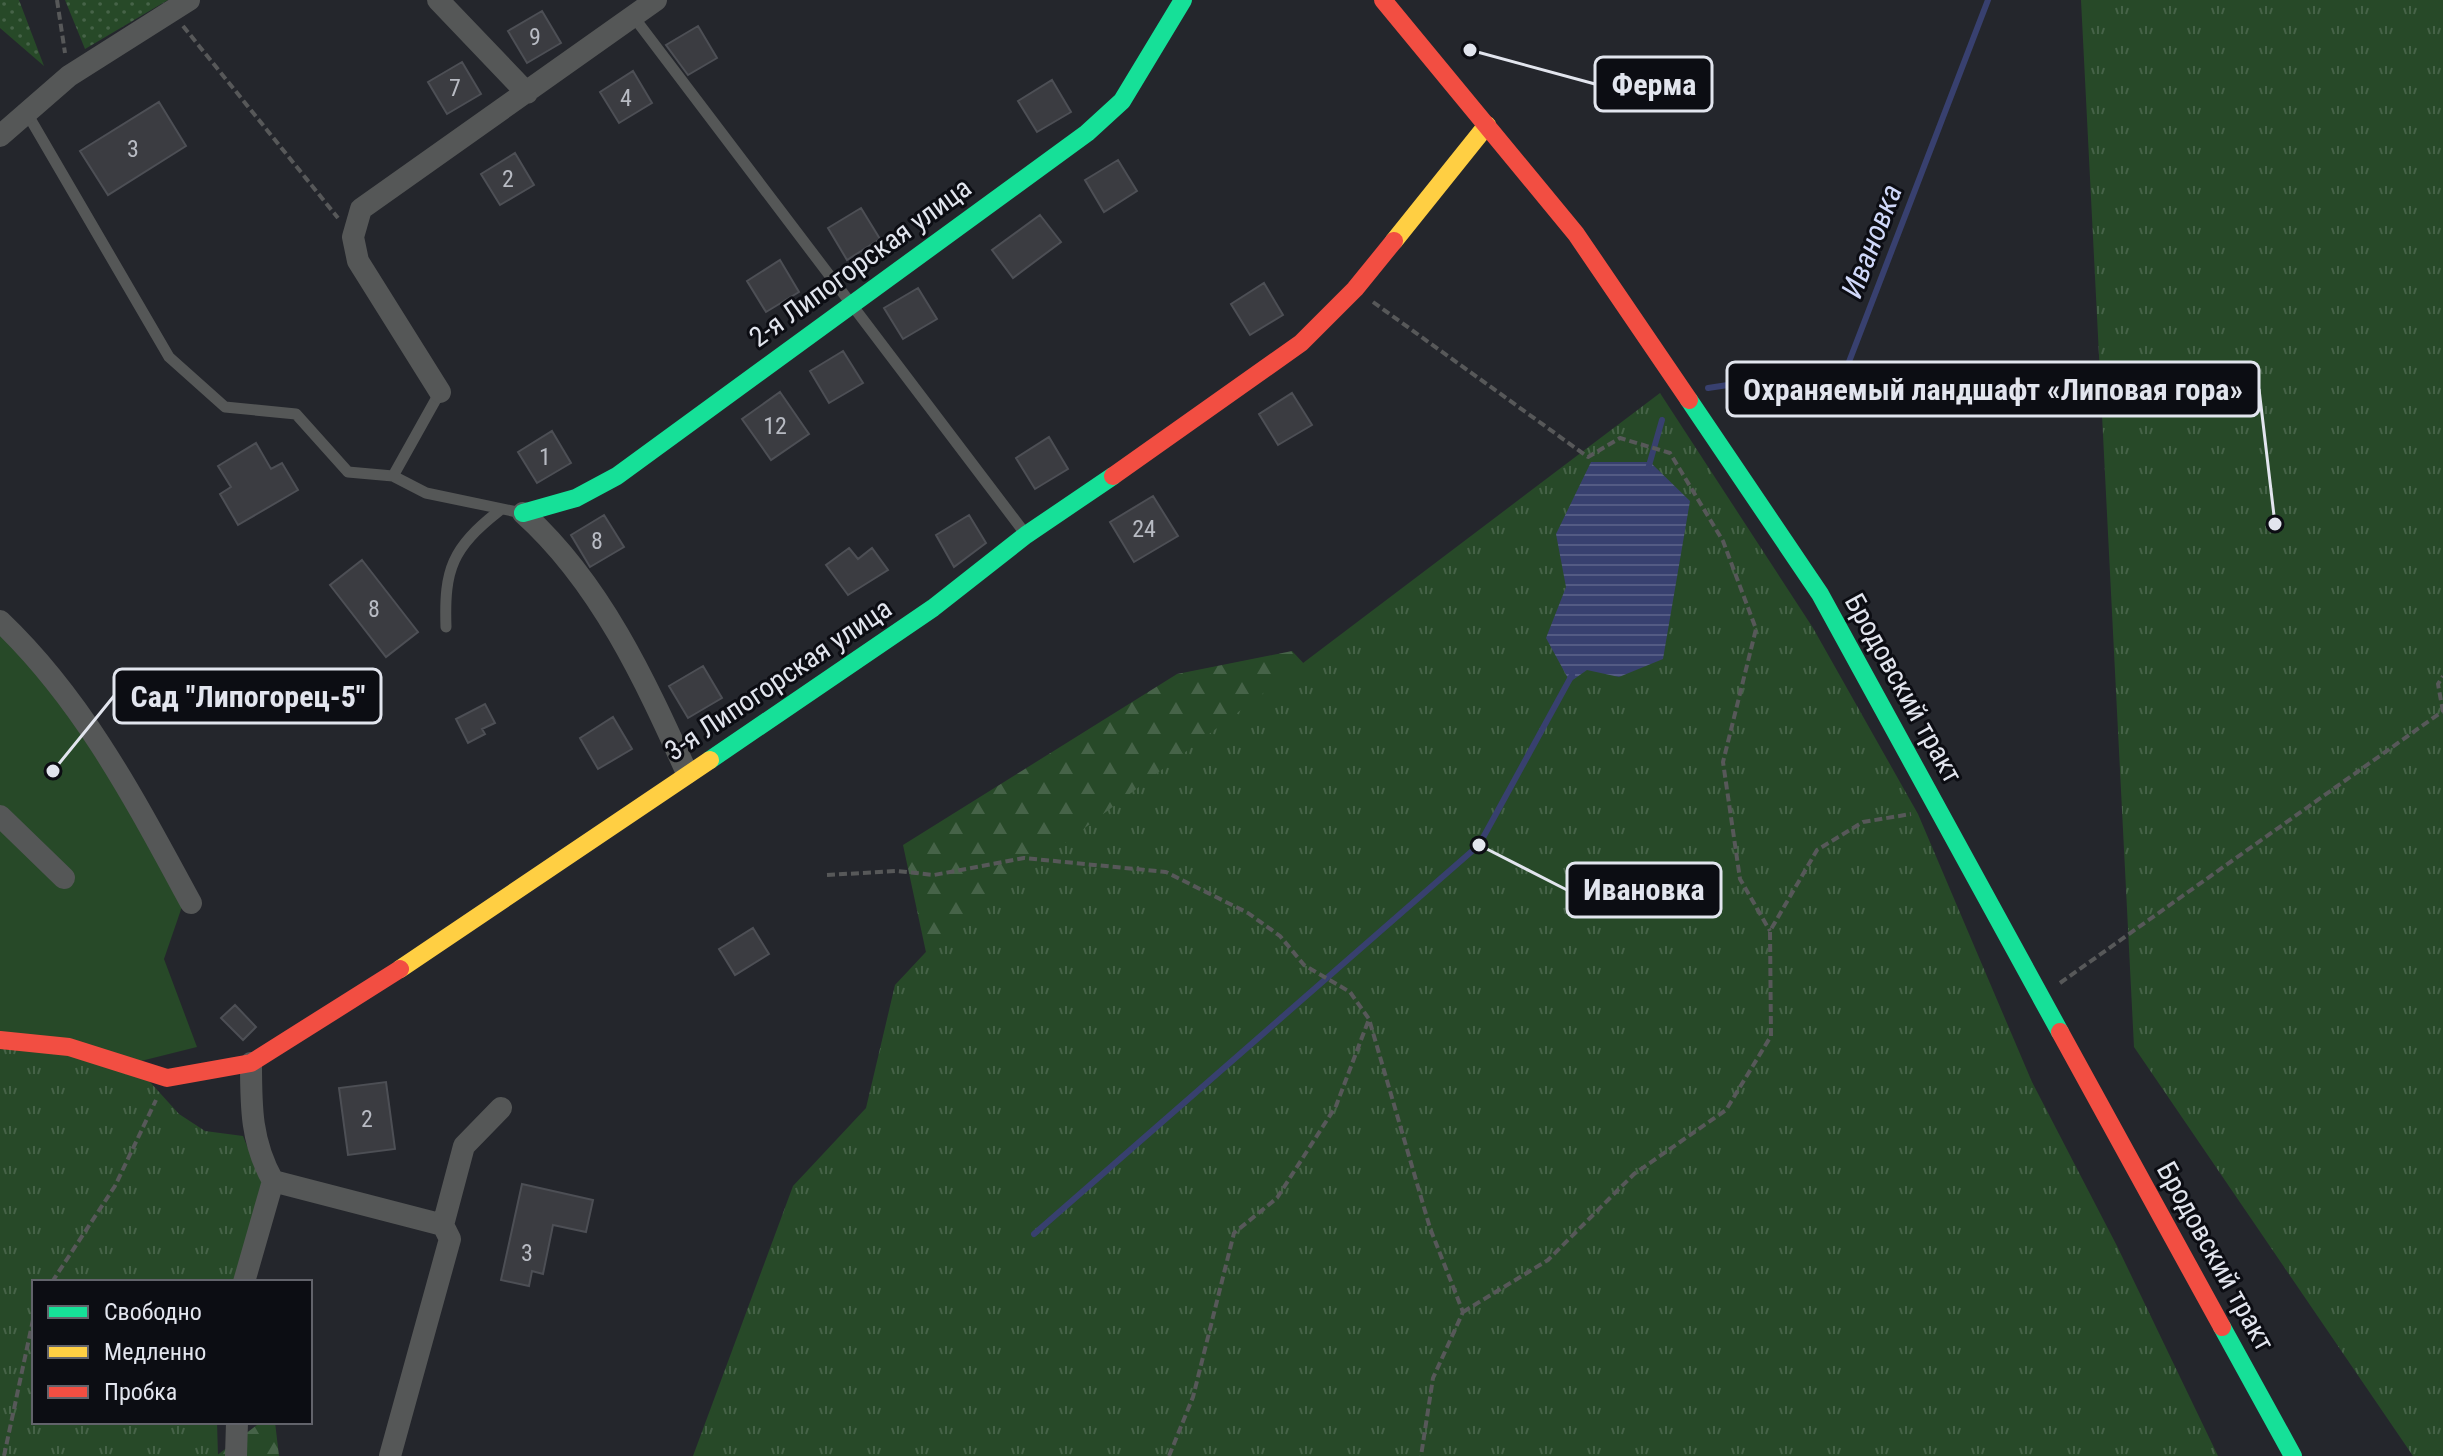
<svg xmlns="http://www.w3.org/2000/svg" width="2443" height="1456" viewBox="0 0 2443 1456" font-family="'Roboto Condensed',sans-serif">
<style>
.grass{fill:url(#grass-dots)}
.forest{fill:url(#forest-firs)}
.park{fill:url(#park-tufts)}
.garden{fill:#274928}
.water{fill:url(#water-rules)}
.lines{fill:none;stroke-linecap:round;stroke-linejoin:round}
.stream{stroke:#38406f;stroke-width:6}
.building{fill:#3b3c41;stroke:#4d4f55;stroke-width:2}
.path{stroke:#575859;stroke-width:4;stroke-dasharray:8 4;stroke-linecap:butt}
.lane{stroke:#555757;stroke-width:11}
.street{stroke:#555757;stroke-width:22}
.fast{stroke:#16e098;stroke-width:18}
.slow{stroke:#ffcf43;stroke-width:18}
.jam{stroke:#f24e42;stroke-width:18}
.labels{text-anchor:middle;stroke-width:6;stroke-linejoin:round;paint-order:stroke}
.number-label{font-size:24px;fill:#b8bbc3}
.street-label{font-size:28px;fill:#e2e5ee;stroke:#0c0d13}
.water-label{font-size:30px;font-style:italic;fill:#d0d8f9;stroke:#0c0d13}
.leader{fill:none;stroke:#e2e5ee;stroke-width:3}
.callout-dot{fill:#e2e5ee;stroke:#0c0d13;stroke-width:3}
.callout{fill:#0c0d13;stroke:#e2e5ee;stroke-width:3}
.callout-label{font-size:30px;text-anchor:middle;font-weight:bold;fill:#e2e5ee}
</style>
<defs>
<pattern id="grass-dots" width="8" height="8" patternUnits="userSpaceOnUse" patternTransform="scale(2)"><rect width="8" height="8" fill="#274928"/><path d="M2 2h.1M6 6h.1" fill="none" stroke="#466348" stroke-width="1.8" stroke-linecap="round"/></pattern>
<pattern id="forest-firs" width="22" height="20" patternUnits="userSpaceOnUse" patternTransform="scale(2)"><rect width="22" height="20" fill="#274928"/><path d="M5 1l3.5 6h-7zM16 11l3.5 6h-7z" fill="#466348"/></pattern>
<pattern id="park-tufts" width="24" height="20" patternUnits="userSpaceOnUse" patternTransform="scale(2)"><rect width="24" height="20" fill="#274928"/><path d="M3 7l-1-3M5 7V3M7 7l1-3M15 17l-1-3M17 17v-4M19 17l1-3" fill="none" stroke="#466348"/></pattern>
<pattern id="water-rules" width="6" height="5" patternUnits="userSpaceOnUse" patternTransform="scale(2)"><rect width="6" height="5" fill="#38406f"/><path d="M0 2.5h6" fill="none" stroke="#545b84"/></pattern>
</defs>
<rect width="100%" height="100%" fill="#24262c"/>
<path class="grass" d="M0 0H19L44 66 0 28Z
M65 0H168L85 49Z"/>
<path class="forest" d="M1292 651 1385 750 933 985 903 845 1177 674Z
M261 1422H275L279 1456H216Z"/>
<path class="park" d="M2081 0H2443V1456H2413L2134 1047Z
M1660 393 1813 628 1918 814 2032 1082 2117 1246 2218 1456H693L793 1186 866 1108 895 985 938 939Z
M0 1036 111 1039 179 1114 205 1131 243 1136 268 1198 238 1282H34V1422H217L218 1456H0Z"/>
<path class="garden" d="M0 618 27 647 186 895 164 959 197 1047 125 1065 0 1035Z"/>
<path class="water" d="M1591 462H1650L1690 501 1663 659 1619 677 1587 670 1570 682 1546 638 1566 587 1556 534Z"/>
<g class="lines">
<path class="stream" d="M1708 388 1847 367 1988 0
M1648 469 1662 420
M1034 1234 1479 845 1572 675"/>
</g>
<path class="building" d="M542 11 561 43 527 63 508 31Z
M698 26 717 58 688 75 666 45Z
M462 62 481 94 447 114 428 82Z
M633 71 652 103 619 123 600 92Z
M1052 80 1071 112 1037 132 1018 101Z
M159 102 186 146 108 195 80 151Z
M515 153 534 185 500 205 481 174Z
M1118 160 1137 191 1104 212 1085 180Z
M861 208 880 239 847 260 828 228Z
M1040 215 1061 242 1013 278 992 250Z
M780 260 799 292 766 312 747 281Z
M1264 283 1283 315 1250 335 1231 304Z
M918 288 937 319 903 339 884 308Z
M843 351 863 383 829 403 810 371Z
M780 392 809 434 771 460 742 419Z
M1292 393 1312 425 1278 445 1259 414Z
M552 431 571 463 537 483 518 452Z
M1049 437 1068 469 1035 489 1016 458Z
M256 443 271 469 282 463 298 490 238 525 220 494 231 487 218 466Z
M1153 496 1178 536 1134 562 1110 522Z
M604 515 624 547 590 567 571 535Z
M969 515 986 543 954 567 936 535Z
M849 548 858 559 872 548 888 570 848 595 826 565Z
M362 560 418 632 386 657 330 585Z
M703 666 722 698 688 718 669 686Z
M485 704 495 723 482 729 485 734 468 743 456 719Z
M613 717 632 749 598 769 580 738Z
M753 928 769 954 735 975 719 949Z
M235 1005 256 1027 243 1040 221 1018Z
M386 1082 395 1149 348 1155 339 1088Z
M522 1184 593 1200 586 1232 553 1225 543 1274 532 1271 529 1286 501 1280Z"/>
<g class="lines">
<path class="path" d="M57 0 65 53
M183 26 338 218
M1373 302 1588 457 1620 438 1670 453 1723 541 1756 629 1723 762 1740 879 1770 931
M2443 712 2438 684 2443 676
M827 875 897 871 934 875 1024 858 1166 872 1248 913 1280 936 1304 965 1350 992 1369 1019 1430 1228 1463 1312 1433 1378 1421 1456
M2060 983 2443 711
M52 1282 115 1186 156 1100
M1463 1312 1548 1260 1634 1174 1726 1110 1771 1036 1770 931 1817 850 1863 822 1911 814
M4 1456 34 1315
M1169 1456 1193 1397 1234 1233 1277 1198 1336 1106 1369 1019"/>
<path class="lane" d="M633 16 1024 532
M28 115 169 357 225 407 296 414 348 472 393 476 426 493 522 513
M393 476 440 392
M446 627C444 569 452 548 499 511"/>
<path class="street" d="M438 0 527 93
M0 136 69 76 189 0
M440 392 358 261 353 237 361 209 656 0
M523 513C600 582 645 680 687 773
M0 621C84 701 136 802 191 903
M0 816 64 878
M251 1063C251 1107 251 1142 273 1181L443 1225
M244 1282 273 1181
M236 1456 237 1422
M390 1456 450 1239 443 1225 464 1146 501 1108"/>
<path class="fast" d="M1689 400 1820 594 2060 1032
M523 513 576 498 617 476 1087 133 1122 101 1183 0
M710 760 933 608 1026 535 1113 476
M2222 1327 2293 1456"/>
<path class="slow" d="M1394 241 1487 125
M400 969 710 760"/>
<path class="jam" d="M1383 0 1576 234 1689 400
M1113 476 1301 343 1355 289 1394 241
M2060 1032 2222 1327
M0 1040 69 1047 167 1078 251 1063 400 969"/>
</g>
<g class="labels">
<g class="number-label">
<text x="535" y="45">9</text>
<text x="455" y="96">7</text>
<text x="626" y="106">4</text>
<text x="133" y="157">3</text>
<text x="508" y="187">2</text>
<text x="775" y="434">12</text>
<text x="545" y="465">1</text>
<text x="1144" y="537">24</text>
<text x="597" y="549">8</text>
<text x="374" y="617">8</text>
<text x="367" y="1127">2</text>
<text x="527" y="1261">3</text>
</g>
<g class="street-label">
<text transform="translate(860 262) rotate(-36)" y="10">2-я Липогорская улица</text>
<text transform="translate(778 679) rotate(-34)" y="10">3-я Липогорская улица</text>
<text transform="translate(1904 688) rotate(61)" y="10">Бродовский тракт</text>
<text transform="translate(2216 1256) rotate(61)" y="10">Бродовский тракт</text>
</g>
<g class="water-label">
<text transform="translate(1872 241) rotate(-69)" y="10">Ивановка</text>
</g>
</g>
<path class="leader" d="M1470 50L1595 84M2275 524L2259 389M53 771L114 696M1479 845L1567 890"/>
<g class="callout-dot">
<circle cx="1470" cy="50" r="8"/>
<circle cx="2275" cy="524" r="8"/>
<circle cx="53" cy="771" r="8"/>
<circle cx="1479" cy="845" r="8"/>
</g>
<g class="callout">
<rect x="1595" y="57" width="117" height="54" rx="8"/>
<rect x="1727" y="362" width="532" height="54" rx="8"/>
<rect x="114" y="669" width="267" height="54" rx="8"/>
<rect x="1567" y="863" width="154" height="54" rx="8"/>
</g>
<g class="callout-label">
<text x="1654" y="95">Ферма</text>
<text x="1993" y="400">Охраняемый ландшафт «Липовая гора»</text>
<text x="248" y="707">Сад "Липогорец-5"</text>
<text x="1644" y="900">Ивановка</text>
</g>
<rect x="32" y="1280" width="280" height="144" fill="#0c0d13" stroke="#62636b" stroke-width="2"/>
<rect x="48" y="1306" width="40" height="12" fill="#16e098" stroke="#62636b" stroke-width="2"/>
<text x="104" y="1320" font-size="24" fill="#e2e5ee">Свободно</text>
<rect x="48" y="1346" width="40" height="12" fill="#ffcf43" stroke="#62636b" stroke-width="2"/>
<text x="104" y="1360" font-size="24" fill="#e2e5ee">Медленно</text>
<rect x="48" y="1386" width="40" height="12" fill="#f24e42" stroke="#62636b" stroke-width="2"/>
<text x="104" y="1400" font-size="24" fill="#e2e5ee">Пробка</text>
</svg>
